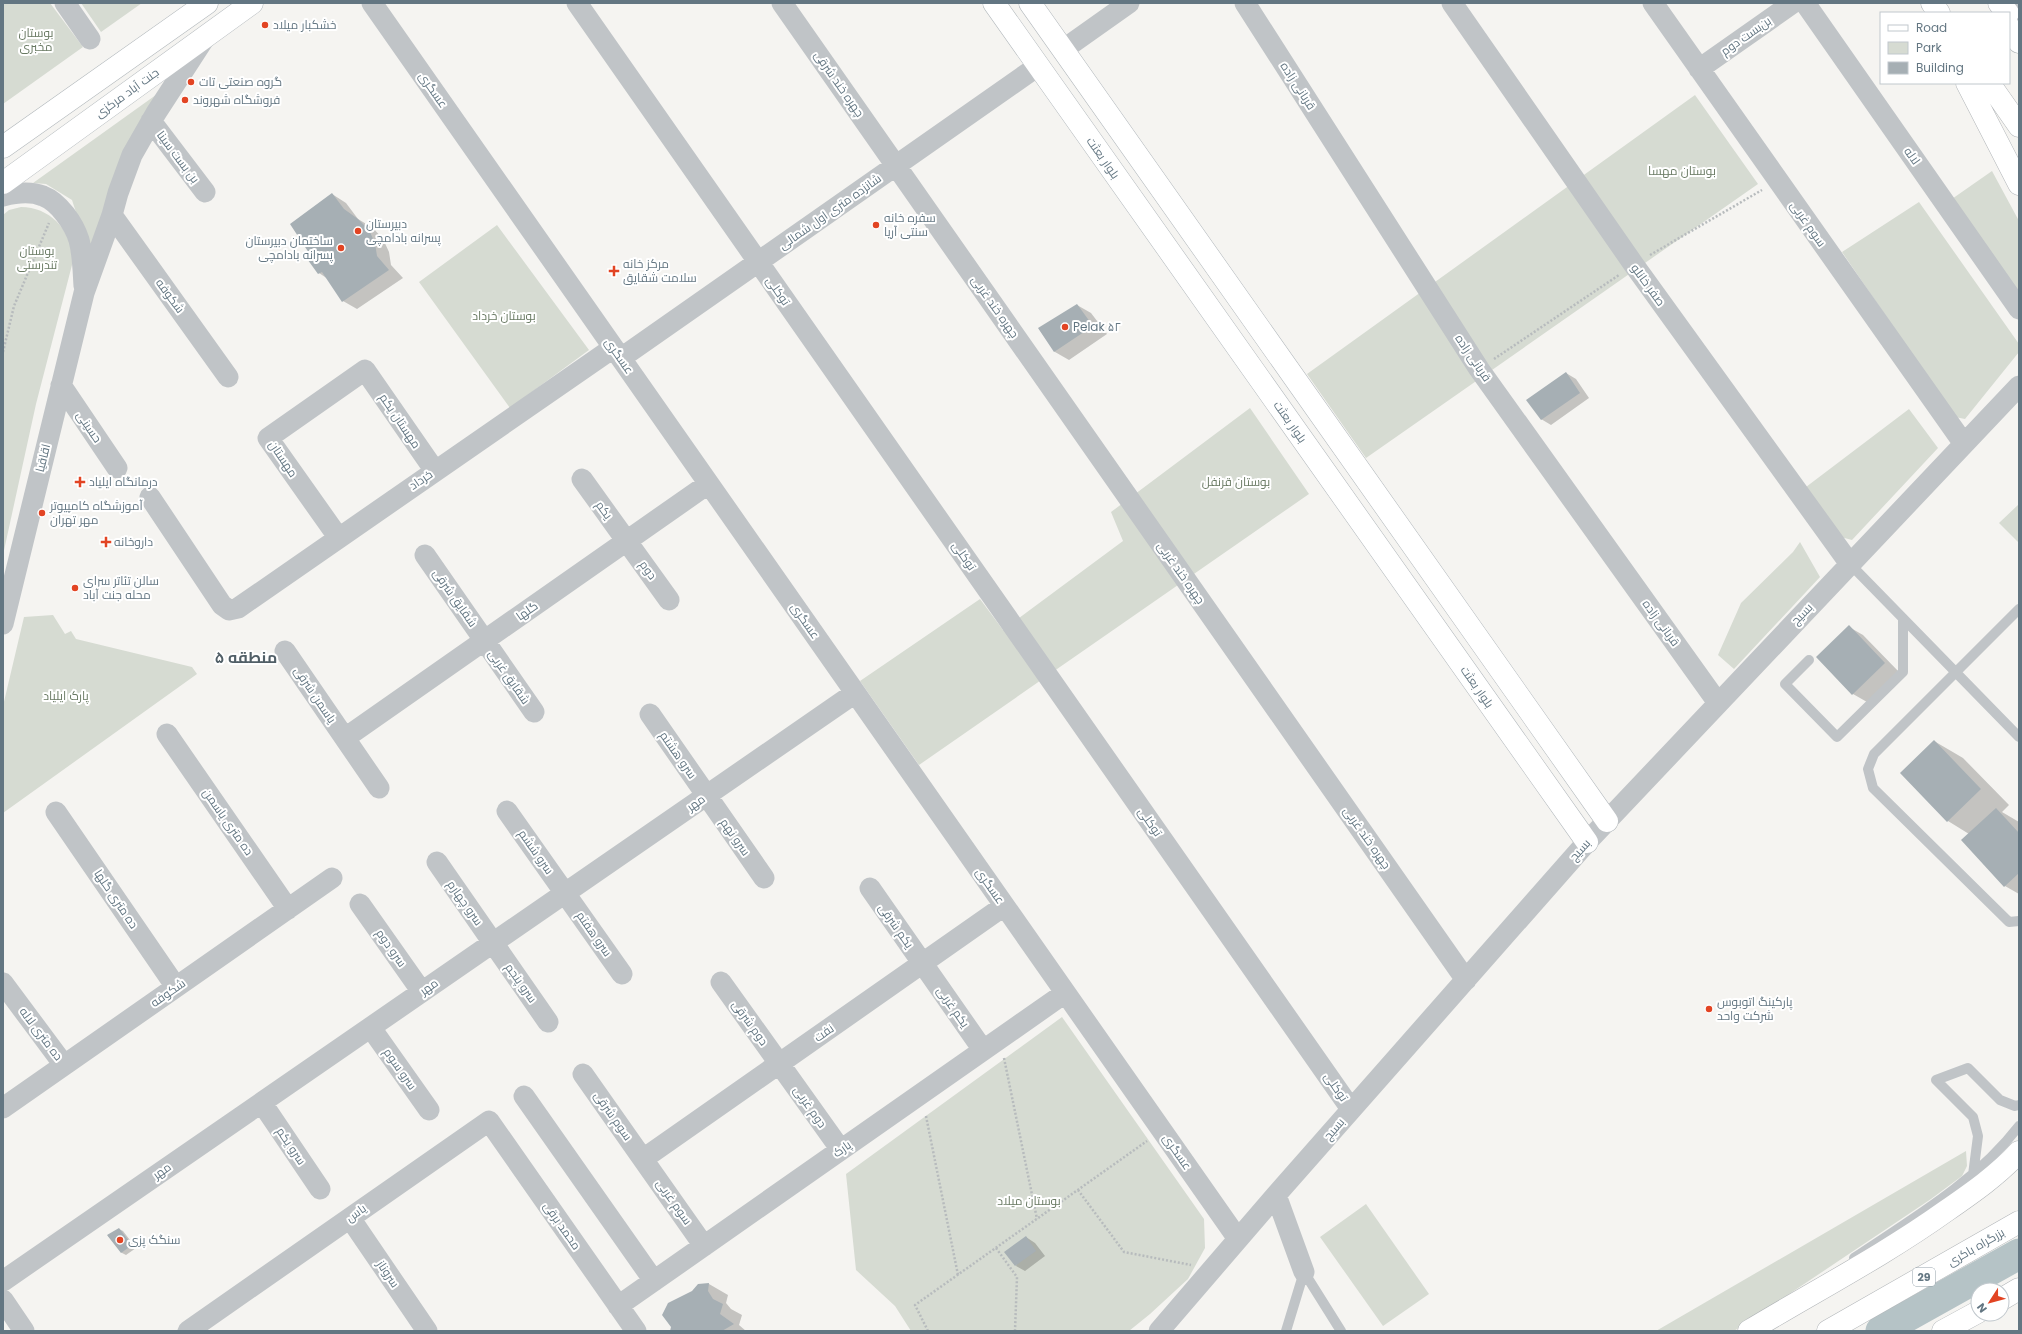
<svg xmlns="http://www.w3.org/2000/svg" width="2022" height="1334" viewBox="0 0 2022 1334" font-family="Poppins,Cairo,sans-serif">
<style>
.green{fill:#d6dbd2}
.shadow{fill:#0003}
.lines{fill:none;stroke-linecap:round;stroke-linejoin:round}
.river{stroke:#b5c3c6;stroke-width:31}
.building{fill:#a6afb4}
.secondary-casing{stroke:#b2b8bc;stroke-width:23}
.highway-casing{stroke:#b1b5b8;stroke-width:23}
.path{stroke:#b7bbbd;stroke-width:2.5;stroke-dasharray:2 2;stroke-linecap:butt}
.lane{stroke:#c0c4c7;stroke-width:10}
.street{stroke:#c0c4c7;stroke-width:21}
.secondary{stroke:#fff;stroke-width:22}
.highway{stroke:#fff;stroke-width:22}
.poi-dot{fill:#e24423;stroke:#fff;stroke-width:1.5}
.labels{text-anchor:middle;stroke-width:4;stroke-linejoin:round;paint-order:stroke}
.shield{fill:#fff;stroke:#929fa8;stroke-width:1}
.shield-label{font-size:11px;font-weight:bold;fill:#637682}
.poi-label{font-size:12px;fill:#637682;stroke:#fff;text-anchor:start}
.park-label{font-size:12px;fill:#687962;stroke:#fff}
.street-label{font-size:12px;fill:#637682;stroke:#fff}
.district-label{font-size:16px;font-weight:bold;fill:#515f67;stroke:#fff}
</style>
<rect width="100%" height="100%" fill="#f5f4f1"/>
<path class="green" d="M3 3H50L83 47 3 104Z
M81 3H142L101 32Z
M167 87 92 261 72 200 46 184 33 183Z
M1695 95 1758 184 1366 458 1307 374Z
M1992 171 2019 221V302L1949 201Z
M1919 202 2019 344V352L1965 419 1955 417 1842 252Z
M21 207C52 207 75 234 72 265L36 404 3 555V215L9 210Z
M497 225 589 350 510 408 419 282Z
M1250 408 1309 494 919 765 860 681 980 599 1003 630 1123 541 1111 512Z
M1909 409 1938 448 1852 540 1837 536 1806 487Z
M2019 504V543L1999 523Z
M1800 542 1820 577 1734 669 1718 655 1741 603 1793 552Z
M53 615 65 634 71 631 76 639 192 667 197 674 3 813V706L24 617Z
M1062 1017 1204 1219 1205 1248 1188 1279 1150 1314 1129 1331H911L895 1306 856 1270 846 1174Z
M1966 1151 1967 1166 1962 1176 1931 1199 1734 1331H1656Z
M1366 1204 1429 1294 1383 1326 1320 1237Z"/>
<path class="shadow" d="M332 194 346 203 358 219 373 228 383 239 389 252 391 265 403 278 357 309 343 301 328 279 319 273 310 253Z
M1077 305 1091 313 1107 334 1069 360 1055 352 1039 329Z
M1566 373 1576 379 1589 398 1551 425 1541 419Z
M1849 627 1863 635 1899 672 1867 702 1853 694Z
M1934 741 1963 758 2009 805 2002 812 2019 822V894L2005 886 1969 834 1948 821Z
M119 1229 123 1231 136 1248 126 1255 122 1253 108 1236Z
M1026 1237 1035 1243 1045 1256 1025 1271 1016 1266Z
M709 1284 728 1295 726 1303 731 1309 742 1315 739 1325 746 1331H671L693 1291 699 1285Z"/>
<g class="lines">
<path class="river" d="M1881 1331 2019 1254"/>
</g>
<path class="building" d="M332 193 344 209 358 219 369 230 375 243 377 256 389 270 342 302 322 272 318 274 305 256 309 253 290 224Z
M1077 304 1093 326 1054 352 1038 328Z
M1566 372 1580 393 1541 420 1526 400Z
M1849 625 1885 663 1852 695 1816 657Z
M1934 740 1981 789 1947 822 1900 773Z
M1996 808 2019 833V873L2004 887 1961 840Z
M119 1228 132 1245 121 1253 107 1235Z
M1026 1236 1036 1251 1015 1266 1004 1252Z
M709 1283 708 1291 713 1299 723 1304 720 1314 734 1324 722 1331H670L671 1327 662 1315 668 1303 692 1291 698 1284Z"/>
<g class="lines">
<g class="secondary-casing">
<path id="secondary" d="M994 3 1587 842
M1030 3 1607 821
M3 147 207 3
M3 183 252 3"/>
</g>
<g class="highway-casing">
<path id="highway" d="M1932 3 1939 13
M1999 3 2008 13
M2009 27 2019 42
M1967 83 2019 184
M1989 83 2019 126
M2002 1299 2019 1289
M1749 1331C1815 1291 1883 1256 1946 1211 1972 1193 1998 1175 2019 1152
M1828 1331 2019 1222
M1943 1331 1978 1312"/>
</g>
<path class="path" d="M1650 255 1762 190
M3 352 14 306 49 223
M1494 359 1619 275
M1004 1058 1037 1219
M926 1116 958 1275
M1078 1190 1124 1252 1191 1265
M996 1248 1017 1277 1015 1331
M928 1331 915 1305 1147 1141"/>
<path class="lane" d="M2016 3 2019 6
M1850 564 2019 737
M2019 609 1874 754 1868 769 1873 788 2009 922 2019 921
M1809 660 1785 684 1837 737 1903 672V619
M1973 1175 1978 1136 1973 1117 1936 1080 1968 1068 2000 1100 2015 1106 2019 1105
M1854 1258C1912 1219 1976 1182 2019 1126
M1304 1272 1341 1331
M1286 1331 1304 1272"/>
<path class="street" d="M65 3 90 39
M372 3 1238 1239
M577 3 1351 1109
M782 3 1466 980
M1245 3 1479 369 1718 703
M1452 3 1634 265 1850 564
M1653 3 1964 444
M1805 3 2019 309
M1064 49 1129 3
M1699 69 1793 3
M151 121 205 192
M3 196C15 193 31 191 43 196 59 202 74 224 79 240 83 255 83 271 84 286
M112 215 228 377
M621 358 1038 66
M61 385 117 468
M582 479 669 600
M150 497 222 605 229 610 238 608 613 348
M338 537 268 438 365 370 435 471
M425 555 534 712
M3 624 84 293 112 215 118 193 132 155 156 113 204 39
M285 651 379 788
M650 714 764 878
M167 734 288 909
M345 738 708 484
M507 811 622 974
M56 812 176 987
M437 862 548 1022
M870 888 983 1050
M360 904 422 992
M721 982 841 1150
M3 983 64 1065
M371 1028 429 1110
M583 1074 704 1246
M524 1096 654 1281
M262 1103 320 1189
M3 1108 332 878
M643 1159 1004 906
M1276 1195 1304 1272
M350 1218 427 1331
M3 1281 855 693
M3 1300 24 1331
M618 1306 1065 993
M188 1331 489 1121 636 1331
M1159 1331 1276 1195 1587 842 2019 386"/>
<use href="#secondary" class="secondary"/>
<use href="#highway" class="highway"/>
</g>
<g class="poi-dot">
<circle cx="265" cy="25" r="4"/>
<circle cx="191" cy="82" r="4"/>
<circle cx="185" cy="100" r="4"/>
<circle cx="876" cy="225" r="4"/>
<circle cx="358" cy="231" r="4"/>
<circle cx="341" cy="248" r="4"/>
<path d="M612 265h4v4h4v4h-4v4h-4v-4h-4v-4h4z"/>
<circle cx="1065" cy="327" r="4"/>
<path d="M78 476h4v4h4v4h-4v4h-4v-4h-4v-4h4z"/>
<circle cx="42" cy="513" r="4"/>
<path d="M104 536h4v4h4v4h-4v4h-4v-4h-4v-4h4z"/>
<circle cx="75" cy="588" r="4"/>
<circle cx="1709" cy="1009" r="4"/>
<circle cx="120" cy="1240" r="4"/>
</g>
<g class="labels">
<rect class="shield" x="1913" y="1268" width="22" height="18" rx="3"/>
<g class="shield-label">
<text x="1924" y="1281">29</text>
</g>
<g class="poi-label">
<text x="273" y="29">خشکبار میلاد</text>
<text x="199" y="86">گروه صنعتی تات</text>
<text x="193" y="104">فروشگاه شهروند</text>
<text x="884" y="222">سفره خانه<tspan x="884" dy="14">سنتی آریا</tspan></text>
<text x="366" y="228">دبیرستان<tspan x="366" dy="14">پسرانه بادامچی</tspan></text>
<text x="333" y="245" text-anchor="end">ساختمان دبیرستان<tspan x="333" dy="14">پسرانه بادامچی</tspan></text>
<text x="623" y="268">مرکز خانه<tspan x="623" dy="14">سلامت شقایق</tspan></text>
<text x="1073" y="331">Pelak ۵۲</text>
<text x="89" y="486">درمانگاه ایلیاد</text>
<text x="50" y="510">آموزشگاه کامپیوتر<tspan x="50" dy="14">مهر تهران</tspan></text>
<text x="114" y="546">داروخانه</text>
<text x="83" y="585">سالن تئاتر سرای<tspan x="83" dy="14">محله جنت آباد</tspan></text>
<text x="1717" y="1006">پارکینگ اتوبوس<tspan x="1717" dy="14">شرکت واحد</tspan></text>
<text x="128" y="1244">سنگک پزی</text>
</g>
<g class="park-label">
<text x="36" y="37">بوستان<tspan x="36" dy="14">مخبری</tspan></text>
<text x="1682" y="175">بوستان مهسا</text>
<text x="37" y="255">بوستان<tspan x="37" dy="14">تندرستی</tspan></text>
<text x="504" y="320">بوستان خرداد</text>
<text x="1236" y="486">بوستان قرنفل</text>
<text x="66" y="700">پارک ایلیاد</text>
<text x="1029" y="1205">بوستان میلاد</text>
</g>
<g class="street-label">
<text transform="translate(1746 36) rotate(-35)" y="4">بن‌بست دوم</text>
<text transform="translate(839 84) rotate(55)" y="4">چهره خند شرقی</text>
<text transform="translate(1298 86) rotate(57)" y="4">قربانی زاده</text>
<text transform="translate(433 90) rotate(55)" y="4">عسگری</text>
<text transform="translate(127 93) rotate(-36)" y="4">جنت آباد مرکزی</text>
<text transform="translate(1912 156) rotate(55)" y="4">لاله</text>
<text transform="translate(178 157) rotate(53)" y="4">بن بست سینا</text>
<text transform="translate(1103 158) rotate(55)" y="4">بلوار بعثت</text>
<text transform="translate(830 212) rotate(-35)" y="4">شانزده متری اول شمالی</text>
<text transform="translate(1808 224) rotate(55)" y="4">سوم غربی</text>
<text transform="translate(1648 285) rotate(54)" y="4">صفر خانلو</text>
<text transform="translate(778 291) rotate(55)" y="4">توکلی</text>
<text transform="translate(170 296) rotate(54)" y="4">شکوفه</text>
<text transform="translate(995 307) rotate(55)" y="4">چهره خند غربی</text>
<text transform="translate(619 356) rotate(55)" y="4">عسگری</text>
<text transform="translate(1473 358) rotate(56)" y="4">قربانی زاده</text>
<text transform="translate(400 421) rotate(56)" y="4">مهستان یکم</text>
<text transform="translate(1290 422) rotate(55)" y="4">بلوار بعثت</text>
<text transform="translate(89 427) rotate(56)" y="4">حسینی</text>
<text transform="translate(43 458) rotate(-76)" y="4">اقاقیا</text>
<text transform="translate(283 459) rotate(56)" y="4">مهستان</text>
<text transform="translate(421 480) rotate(-34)" y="4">خرداد</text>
<text transform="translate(604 510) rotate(54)" y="4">یکم</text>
<text transform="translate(964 556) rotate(55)" y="4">توکلی</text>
<text transform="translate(648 570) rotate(54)" y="4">دوم</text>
<text transform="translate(1181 573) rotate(55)" y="4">چهره خند غربی</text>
<text transform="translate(455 598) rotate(55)" y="4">شقایق شرقی</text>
<text transform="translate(527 611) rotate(-35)" y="4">گلها</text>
<text transform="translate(1802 614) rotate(-46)" y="4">بسیج</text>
<text transform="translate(805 621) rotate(55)" y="4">عسگری</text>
<text transform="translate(1661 623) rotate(54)" y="4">قربانی زاده</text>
<text transform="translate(509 677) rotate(55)" y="4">شقایق غربی</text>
<text transform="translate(1477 687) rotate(55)" y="4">بلوار بعثت</text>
<text transform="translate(315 695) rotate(56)" y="4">یاسمن شرقی</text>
<text transform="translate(678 755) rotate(55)" y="4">سرو هشتم</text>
<text transform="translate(696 803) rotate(-35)" y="4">مهر</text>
<text transform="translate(228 822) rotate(55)" y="4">ده متری یاسمن</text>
<text transform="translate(1150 822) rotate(55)" y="4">توکلی</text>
<text transform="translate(735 837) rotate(55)" y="4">سرو نهم</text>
<text transform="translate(1367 838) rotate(55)" y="4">چهره خند غربی</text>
<text transform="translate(1580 850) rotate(-48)" y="4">بسیج</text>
<text transform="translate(536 852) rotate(55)" y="4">سرو ششم</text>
<text transform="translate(990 886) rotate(55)" y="4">عسگری</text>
<text transform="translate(116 899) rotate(56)" y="4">ده متری گلها</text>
<text transform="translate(465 903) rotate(55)" y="4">سرو چهارم</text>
<text transform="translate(896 926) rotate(55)" y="4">یکم شرقی</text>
<text transform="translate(594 934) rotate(55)" y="4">سرو هفتم</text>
<text transform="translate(391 948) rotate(55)" y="4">سرو دوم</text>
<text transform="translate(521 983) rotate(55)" y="4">سرو پنجم</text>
<text transform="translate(429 987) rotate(-35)" y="4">مهر</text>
<text transform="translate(168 993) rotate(-35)" y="4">شکوفه</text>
<text transform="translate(953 1007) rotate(55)" y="4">یکم غربی</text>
<text transform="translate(750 1023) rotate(54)" y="4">دوم شرقی</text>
<text transform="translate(824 1033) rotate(-35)" y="4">نفت</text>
<text transform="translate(41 1034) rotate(53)" y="4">ده متری لاله</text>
<text transform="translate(400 1069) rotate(55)" y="4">سرو سوم</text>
<text transform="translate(1336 1087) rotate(55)" y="4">توکلی</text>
<text transform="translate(810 1107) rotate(55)" y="4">دوم غربی</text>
<text transform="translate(613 1116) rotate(55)" y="4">سوم شرقی</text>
<text transform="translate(1334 1129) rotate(-49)" y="4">بسیج</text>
<text transform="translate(291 1146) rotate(56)" y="4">سرو یکم</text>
<text transform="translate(842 1149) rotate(-35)" y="4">پارک</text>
<text transform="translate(1177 1152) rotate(55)" y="4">عسگری</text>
<text transform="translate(162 1171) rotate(-35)" y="4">مهر</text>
<text transform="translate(674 1202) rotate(55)" y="4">سوم غربی</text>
<text transform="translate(356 1213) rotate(-35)" y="4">یاس</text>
<text transform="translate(562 1226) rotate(55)" y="4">محمد برقی</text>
<text transform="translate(1976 1247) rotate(-30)" y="4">بزرگراه باکری</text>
<text transform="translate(388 1274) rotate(56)" y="4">سروناز</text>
</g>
<g class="district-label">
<text x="246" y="663">منطقه ۵</text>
</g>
</g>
<rect width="2022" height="1334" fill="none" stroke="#637682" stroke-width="8"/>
<rect x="1880" y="12" width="130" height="72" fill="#ffffff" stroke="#c1c8cd"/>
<rect x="1888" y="25" width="20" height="6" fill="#ffffff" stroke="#c1c8cd"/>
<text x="1916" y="32" font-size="12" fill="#637682">Road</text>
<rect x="1888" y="42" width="20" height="12" fill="#d6dbd2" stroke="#c1c8cd"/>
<text x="1916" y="52" font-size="12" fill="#637682">Park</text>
<rect x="1888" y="62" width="20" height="12" fill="#a6afb4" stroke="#c1c8cd"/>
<text x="1916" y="72" font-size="12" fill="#637682">Building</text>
<g transform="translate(1990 1302) rotate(234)"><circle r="19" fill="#ffffff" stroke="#c1c8cd"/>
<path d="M0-3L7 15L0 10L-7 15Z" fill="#e24423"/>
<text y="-6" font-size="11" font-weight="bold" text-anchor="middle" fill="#637682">N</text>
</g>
</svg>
